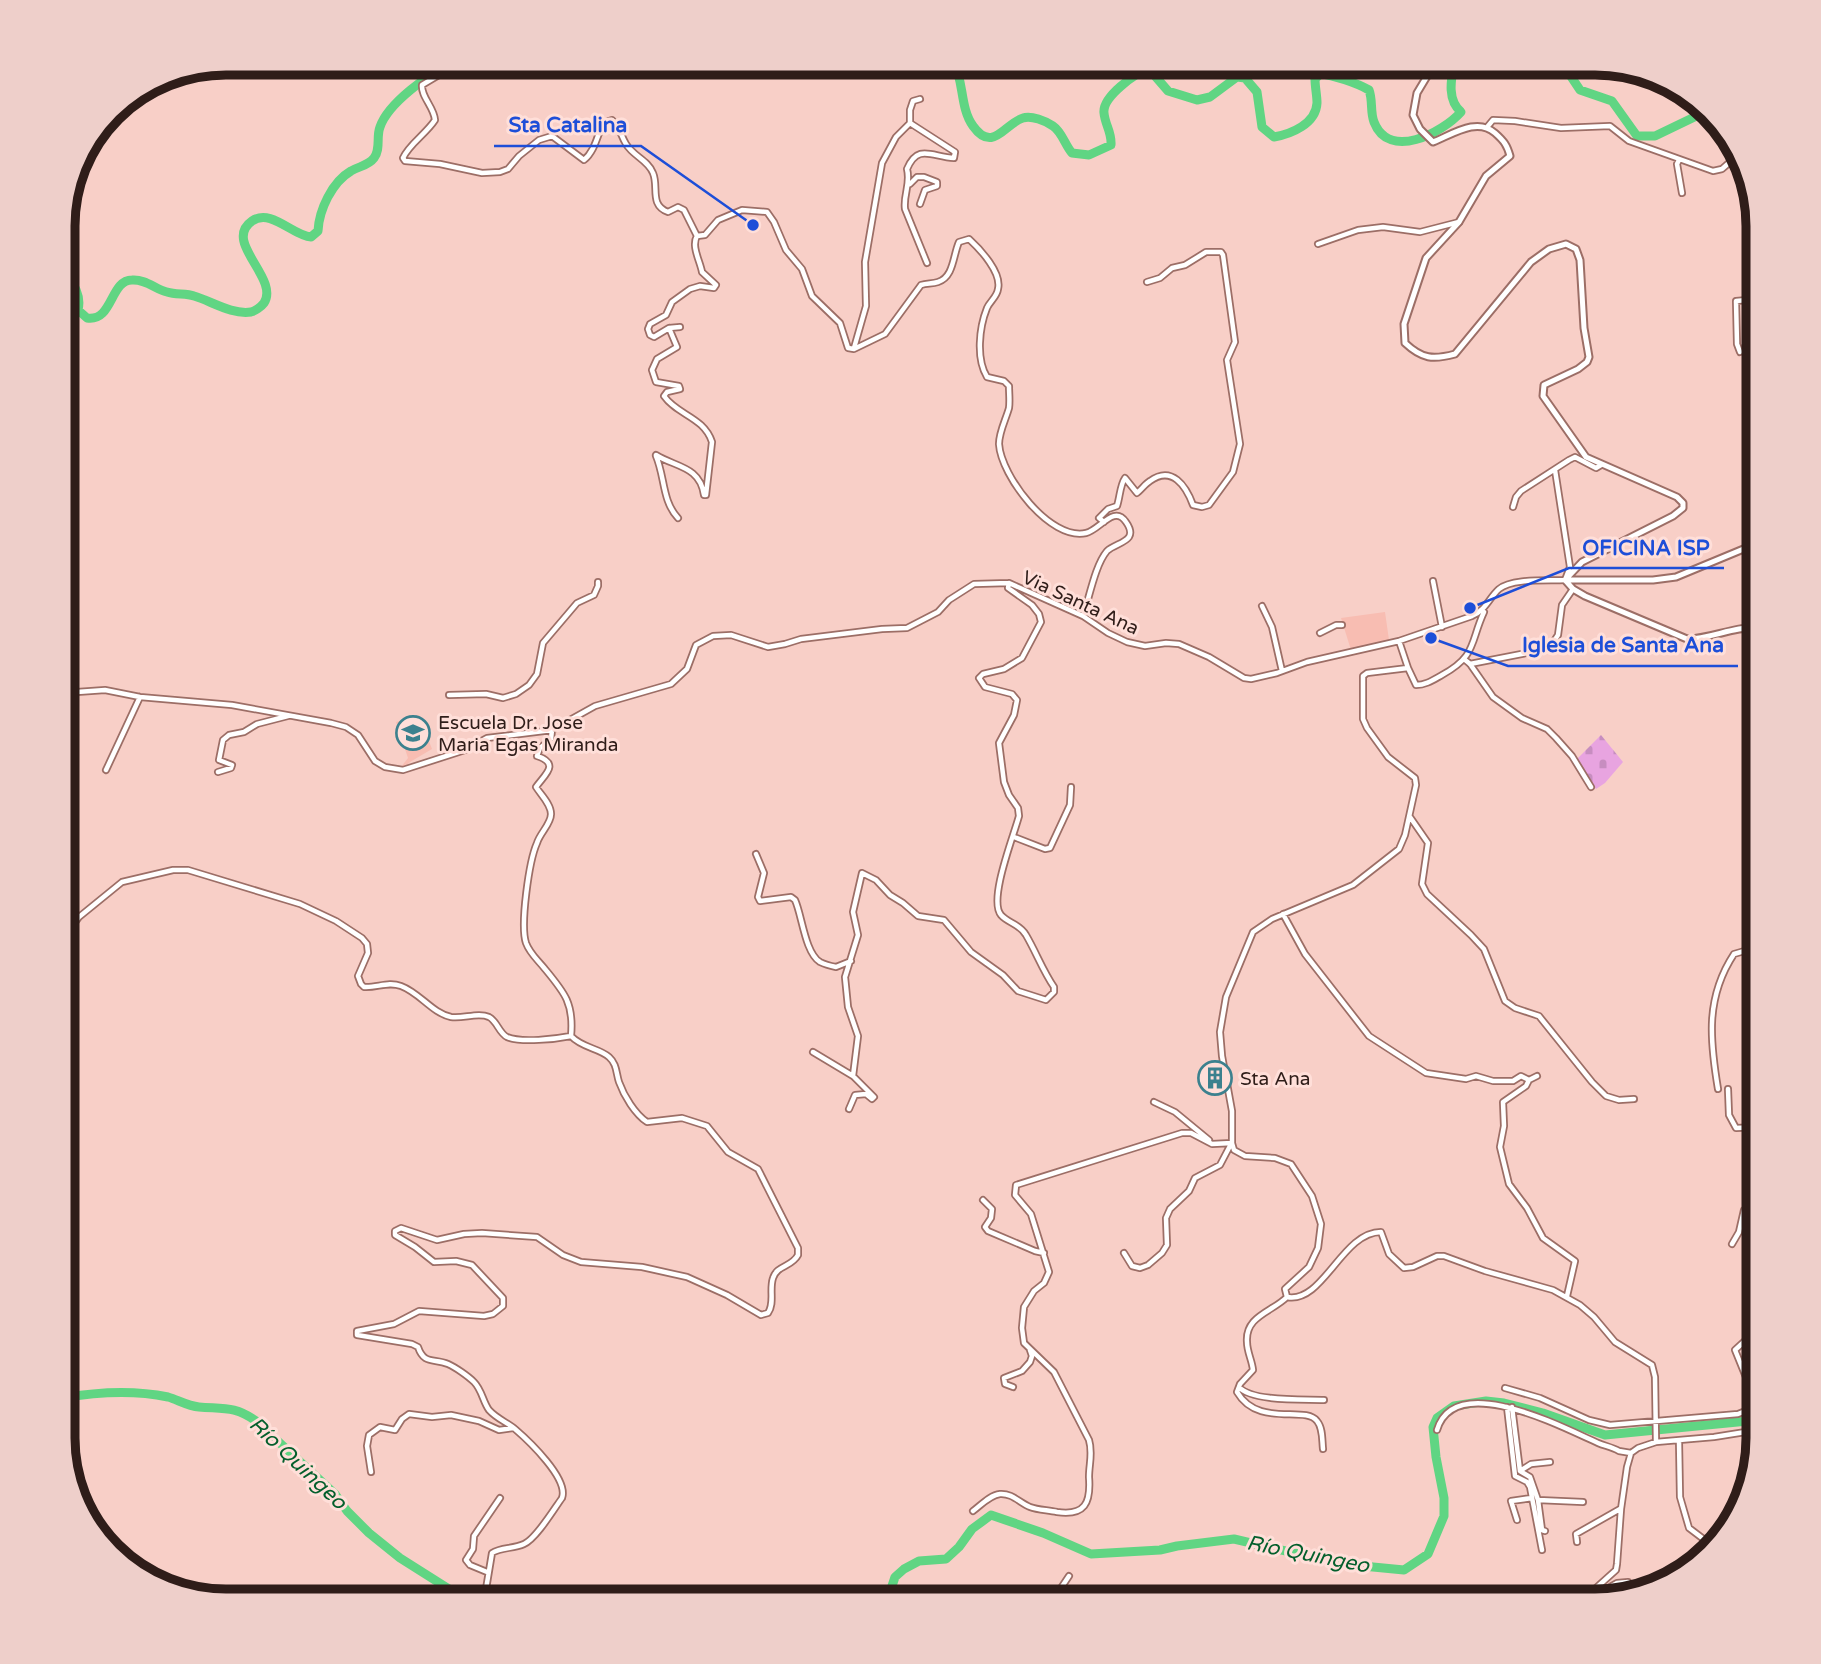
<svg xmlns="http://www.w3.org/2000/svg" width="1821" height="1664" viewBox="0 0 1821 1664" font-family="'Varela Round',sans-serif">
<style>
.built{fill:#f8bdb2}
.cemetery{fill:url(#cemetery-stones)}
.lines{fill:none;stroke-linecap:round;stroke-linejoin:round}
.river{stroke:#60d583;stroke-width:9}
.minor-casing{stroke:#9c6e66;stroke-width:8}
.tertiary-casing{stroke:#9c6e66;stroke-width:9}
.minor{stroke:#fff;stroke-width:4.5}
.tertiary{stroke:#fff;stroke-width:5}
.labels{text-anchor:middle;stroke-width:6;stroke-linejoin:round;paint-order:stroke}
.street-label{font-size:19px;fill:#2f1d19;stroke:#ffdfd9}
.poi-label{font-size:19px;fill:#2f1d19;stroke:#ffdfd9;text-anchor:start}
.water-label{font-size:21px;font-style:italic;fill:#045f2c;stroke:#ffdfd9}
.rim{fill:none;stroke:#2f1d19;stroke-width:9}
.leader{fill:none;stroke:#1d4ed8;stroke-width:2.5}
.callout-dot{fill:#1d4ed8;stroke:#ffdfd9;stroke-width:2.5}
.callout-label{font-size:21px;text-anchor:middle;font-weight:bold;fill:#1d4ed8;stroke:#ffdfd9;stroke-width:6;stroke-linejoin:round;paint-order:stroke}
</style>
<defs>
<pattern id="cemetery-stones" width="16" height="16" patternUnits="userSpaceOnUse" patternTransform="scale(1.75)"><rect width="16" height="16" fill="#e8a4e0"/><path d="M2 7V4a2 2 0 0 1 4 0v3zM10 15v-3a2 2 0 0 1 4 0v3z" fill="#c78dc0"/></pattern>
</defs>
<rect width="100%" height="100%" fill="#f8cfc7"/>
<path class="built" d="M1385 612 1389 640 1351 650 1341 618Z
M419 715 432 749 410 762 406 767H401L408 758 396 722Z"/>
<path class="cemetery" d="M1601 735 1623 762 1605 783 1596 789 1576 760Z"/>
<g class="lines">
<path class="river" d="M823 63 834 72 846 73 904 68 912 63
M954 63C964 82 960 108 973 126 993 154 1005 123 1023 118 1031 115 1046 121 1053 126 1062 132 1065 145 1072 153L1089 155 1111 145C1112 132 1105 125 1104 113 1102 97 1135 73 1149 69L1168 91 1197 100 1210 97 1237 77 1245 78 1257 92 1262 127 1274 137C1291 134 1316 124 1317 103 1317 95 1315 87 1315 79L1320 74C1333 75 1357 83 1369 90 1373 100 1370 112 1374 122 1389 161 1442 133 1461 112 1447 100 1451 80 1454 63
M1562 63 1580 90 1612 101 1637 136H1655L1709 110
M63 269C72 282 82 294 78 310L87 318C113 322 110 280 132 280 146 279 155 289 167 292 176 295 186 293 194 296 211 301 232 315 251 312 255 311 261 307 264 303 280 278 222 242 252 221 271 208 293 236 311 237L318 231C319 210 332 182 351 171 359 166 368 166 374 158 381 149 376 137 380 127 388 103 430 73 452 63
M63 1398C97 1392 134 1390 168 1397 178 1400 188 1406 199 1407 224 1409 235 1406 256 1421L335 1494 347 1511 369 1533 400 1558 449 1589 461 1601
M887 1601 895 1577 904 1569 919 1561 946 1559 959 1547 972 1529 991 1515 1043 1533 1091 1554 1160 1550 1177 1546 1234 1539 1342 1564 1404 1570 1428 1554 1444 1516V1498L1436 1457 1433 1427 1437 1418 1454 1406 1486 1401 1504 1403 1543 1413 1605 1435 1758 1420"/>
<g class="minor-casing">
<path id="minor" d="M459 63 422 85C421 97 434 107 435 120 426 134 409 144 403 158L405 161 440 164 482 173 500 172 508 169 519 156 539 140 552 136 584 160C595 151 597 136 603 123L612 120C620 127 621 136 626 144 633 156 648 160 653 173 659 187 649 205 668 212L678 207 684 210 697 236C691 246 700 261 702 272L716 285 714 288 700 286 690 289 672 302 666 315 650 324 648 329 650 335 654 337 669 328 680 327
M920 99 913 101 910 110V123L955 152 954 158C932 157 918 143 907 169 911 184 903 195 905 209L927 263
M1488 126 1493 120 1515 121 1561 128 1610 126 1629 141 1713 171 1722 169 1739 154
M1679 160 1677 164 1682 193
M910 184 917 177H924L937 182V186L925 190 920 204
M697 236 705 235 718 220 742 210 767 212 774 222 786 250 802 269 812 296 840 323 848 348 854 349 885 334 921 285C927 283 932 284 938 282 954 277 953 255 959 242L969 239C981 250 1002 273 998 289 997 297 990 301 987 308 979 328 976 359 987 377L1004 381 1009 386C1009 394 1010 401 1009 408 1006 419 999 432 999 444 1001 476 1050 541 1086 533 1100 530 1114 504 1126 522 1140 542 1116 542 1107 551 1095 565 1089 599 1083 616
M1318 244 1358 230 1383 227 1420 232 1459 222
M854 348 866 306 865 262 882 163 896 137 910 123
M1740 352 1737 344 1736 301 1758 299
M656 455C675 467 700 466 704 495H706L712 442C704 417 677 415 664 396L667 392 680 389 679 386 656 382 652 370 657 359 677 347 669 328
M656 456C665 477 662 501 678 518
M1513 507 1516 497 1521 491 1569 460 1575 457 1596 468 1601 465
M1104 522 1099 518 1108 509 1117 506C1120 497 1120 485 1125 478L1137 493C1142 489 1145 484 1150 481 1172 465 1186 486 1193 505L1202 507 1209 505 1233 472 1240 444 1227 360 1235 342 1223 255 1221 252H1206L1185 265 1172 268 1160 278 1147 282
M1433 581 1442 627
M1262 606 1272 627 1282 671
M1484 612C1470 642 1477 656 1442 675 1433 680 1426 685 1416 685L1408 668 1367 673 1363 676V719L1367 728 1388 757 1415 778 1416 785 1405 835 1399 849 1353 885 1272 919 1253 932 1226 997 1220 1032 1222 1056 1232 1111V1143L1234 1150 1245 1156 1275 1158 1291 1164 1312 1196 1321 1224 1318 1248 1309 1267 1285 1289 1287 1297C1323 1304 1342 1232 1381 1232L1389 1254 1404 1268 1413 1267 1437 1256H1444L1485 1271 1553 1290 1580 1305 1594 1317 1615 1342 1652 1365 1655 1377 1656 1442
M1320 633 1336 625H1342
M1399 641 1408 668
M1464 659 1470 664 1493 697 1522 718 1547 729 1556 738 1572 756 1591 787
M1470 664 1537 651 1552 644 1558 635 1562 605 1573 589
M63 693 105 690 140 697 232 705 331 723 346 727 358 735 375 761 385 767 403 770 465 750 487 738 552 730 595 706 671 684 687 669 696 645 713 636 731 635 768 647 785 644 801 639 882 629 907 628 938 612 949 600 974 584 1009 583 1083 616 1108 633 1127 642 1145 646 1166 643 1179 644 1209 657 1244 678 1251 679 1277 673 1307 662 1399 641 1472 616C1486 610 1489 598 1499 589 1512 578 1548 581 1565 580L1570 567 1555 470
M449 695 486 694 503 698 516 694 529 685 537 674 543 643 577 603 594 595 598 586V582
M106 770 140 697
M218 772 231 768 232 765 219 760 223 740 229 735 244 732 257 724 288 716
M1410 817 1428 843 1422 884 1427 894 1471 935 1484 949 1505 1001 1515 1008 1539 1016 1592 1082 1606 1096 1619 1100 1634 1099
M1014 837 1045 849 1050 848 1070 805 1071 787
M756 854 764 873 758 897 760 901 791 897 795 900C802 915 805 953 820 962 824 964 831 966 836 967L851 961
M1283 914 1305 954 1369 1036 1426 1073 1466 1079 1476 1076 1493 1081H1513L1521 1076 1529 1080
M63 939 79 917 122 882 173 870H188L300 904 336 921 362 938 367 944 368 953 358 976 361 984 364 987C377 988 388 981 401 986 420 993 432 1013 451 1017 463 1019 478 1012 489 1017 497 1021 499 1033 507 1037 521 1043 556 1039 571 1036
M813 1052 853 1076 858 1036 848 1007 845 977 858 935 853 912 862 873 876 880 890 895 903 903 918 916 944 920 971 952 1003 975 1018 991 1046 1000 1054 992V987C1043 971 1036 952 1026 935 1020 924 1008 923 1001 915 988 900 1014 835 1019 816L1018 808 1009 795 1004 782 999 743 1014 715 1017 700 1012 694 985 687 979 678 983 674 1004 669 1022 658 1041 622 1039 614 1032 605 1008 588 1009 583
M1537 1076 1529 1080 1526 1086 1503 1102 1504 1126 1500 1147 1509 1184 1527 1208 1543 1238 1575 1261 1567 1296
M1718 1089C1710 1041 1705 998 1734 954L1758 947
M1728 1089 1729 1115 1736 1128 1758 1127
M1154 1102 1175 1112 1209 1140
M849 1109 855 1095 866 1094 872 1099 874 1097 853 1076
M1758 1134 1748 1137V1140L1758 1144
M983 1200 992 1209 991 1218 985 1227 988 1231 1035 1251 1044 1253
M1732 1244 1739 1232 1744 1210 1758 1202
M1124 1253 1132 1266 1140 1268 1148 1265 1162 1253 1167 1245 1166 1218 1170 1209 1189 1191 1195 1178 1220 1165 1231 1144
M1287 1297C1272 1312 1245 1316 1247 1342 1247 1352 1252 1360 1253 1370L1240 1384 1237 1392C1258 1428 1305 1405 1317 1421 1323 1428 1322 1440 1323 1449
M1013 1387 1005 1384 1004 1378 1022 1371 1030 1362 1032 1356 1030 1350
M1239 1387C1252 1402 1305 1399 1324 1400
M1505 1388 1540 1398 1589 1420 1610 1425 1738 1414 1748 1410 1750 1387 1735 1350 1758 1329
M1507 1407 1515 1476 1527 1482 1530 1487 1542 1550
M1512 1407 1520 1471 1530 1477 1538 1500 1542 1530 1545 1531
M1437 1430C1455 1370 1564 1428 1598 1443 1605 1446 1612 1447 1619 1451L1631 1453
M1679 1441 1680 1497 1689 1528 1714 1547
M1520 1471 1531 1464 1550 1462
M371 1472 367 1446 369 1435 380 1427 395 1430 402 1419 409 1414 432 1417 451 1415 479 1421 499 1430 513 1428
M1538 1500 1583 1502
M973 1511C981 1505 990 1495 1000 1494 1012 1493 1020 1503 1030 1507 1038 1510 1048 1510 1057 1512 1085 1516 1091 1503 1089 1477 1089 1464 1093 1453 1089 1440L1054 1372 1024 1343 1022 1328 1024 1307 1034 1291 1044 1283 1049 1272 1031 1214 1015 1195 1016 1185 1182 1133H1191L1212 1144 1232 1143
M1517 1520 1511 1501 1532 1498
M1577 1542 1576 1534 1620 1509
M487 1572 470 1565 466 1560 473 1549 474 1536 500 1498
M1617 1597 1629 1589 1628 1582 1617 1583 1603 1591 1596 1588 1616 1570 1617 1564 1621 1509 1627 1467 1631 1453 1638 1448 1656 1442 1714 1437 1758 1430
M480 1601 486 1589 492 1553C501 1547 513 1549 524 1544 536 1539 554 1509 562 1498 569 1479 529 1441 515 1429 507 1422 497 1419 489 1410 483 1402 482 1390 474 1382 468 1376 455 1367 448 1364 434 1358 424 1365 418 1347L412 1344 357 1335V1331L394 1324 419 1311 484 1316 493 1314 503 1306V1298L472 1265 456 1261 434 1262 415 1247 395 1235V1231L401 1228 437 1240 464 1234 482 1233 537 1237 563 1255 581 1262 642 1267 687 1277 727 1295 761 1315 768 1313C775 1303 769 1290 773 1278 777 1265 792 1267 798 1255V1248L758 1169 728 1152 707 1126 682 1118 647 1122C635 1114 624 1096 619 1082 616 1073 617 1064 609 1057 599 1048 582 1048 571 1036 574 1004 565 993 545 969 538 960 530 954 526 943 520 925 529 861 537 843 540 833 551 824 551 814 551 804 541 795 536 787 544 775 561 764 537 756L540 748 551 739 552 730
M1047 1601 1061 1588 1069 1576"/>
</g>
<g class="tertiary-casing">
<path id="tertiary" d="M1435 63 1417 93 1413 115 1420 129 1433 142C1453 134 1477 117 1495 133 1504 141 1507 145 1510 156L1486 176 1459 222 1426 258 1404 324 1405 343C1422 359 1433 360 1455 354L1531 262 1549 249 1566 244 1576 249 1580 260 1584 328 1589 357 1587 362 1578 369 1544 385 1543 396 1586 457 1677 497 1683 503V508L1673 516 1582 562 1565 580
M1565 580 1573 589 1585 596 1687 639C1711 639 1734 626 1758 628
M1565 580H1653L1676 577 1758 543"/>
</g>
<use href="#minor" class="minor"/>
<use href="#tertiary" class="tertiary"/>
</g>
<defs>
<g id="school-ring" transform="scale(1.75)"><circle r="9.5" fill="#ffdfd9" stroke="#3c818e" stroke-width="1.5"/><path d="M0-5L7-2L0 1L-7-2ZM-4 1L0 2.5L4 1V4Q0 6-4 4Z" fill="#3c818e"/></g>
<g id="building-ring" transform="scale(1.75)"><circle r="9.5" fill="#ffdfd9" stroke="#3c818e" stroke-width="1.5"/><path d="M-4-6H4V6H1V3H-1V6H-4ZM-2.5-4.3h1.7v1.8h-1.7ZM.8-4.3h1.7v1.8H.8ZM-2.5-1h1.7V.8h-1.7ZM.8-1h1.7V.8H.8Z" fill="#3c818e"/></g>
</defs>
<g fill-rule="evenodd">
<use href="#school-ring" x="413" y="733"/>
<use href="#building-ring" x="1215" y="1078"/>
</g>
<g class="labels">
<g class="street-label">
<text transform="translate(1081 602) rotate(25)" y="7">Via Santa Ana</text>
</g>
<g class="poi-label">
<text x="438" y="729">Escuela Dr. Jose<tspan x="438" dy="22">Maria Egas Miranda</tspan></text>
<text x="1240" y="1085">Sta Ana</text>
</g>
<g class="water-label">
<text transform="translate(298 1463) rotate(43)" y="7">Río Quingeo</text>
<text transform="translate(1308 1554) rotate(11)" y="7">Río Quingeo</text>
</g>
</g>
<path d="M0 0H1821V1664H0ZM226 75H1595A151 151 0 0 1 1746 226V1438A151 151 0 0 1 1595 1589H226A151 151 0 0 1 75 1438V226A151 151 0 0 1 226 75Z" fill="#eecfca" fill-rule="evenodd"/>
<path class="rim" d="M226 75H1595A151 151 0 0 1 1746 226V1438A151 151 0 0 1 1595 1589H226A151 151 0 0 1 75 1438V226A151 151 0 0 1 226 75Z"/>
<path class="leader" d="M753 225L641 146H494M1470 608L1569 568H1724M1431 638L1508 666H1738"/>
<g class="callout-dot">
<circle cx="753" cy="225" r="7"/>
<circle cx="1470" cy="608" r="7"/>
<circle cx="1431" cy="638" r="7"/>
</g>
<g class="callout-label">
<text x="568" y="132">Sta Catalina</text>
<text x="1646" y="555">OFICINA ISP</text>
<text x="1623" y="652">Iglesia de Santa Ana</text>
</g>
</svg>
